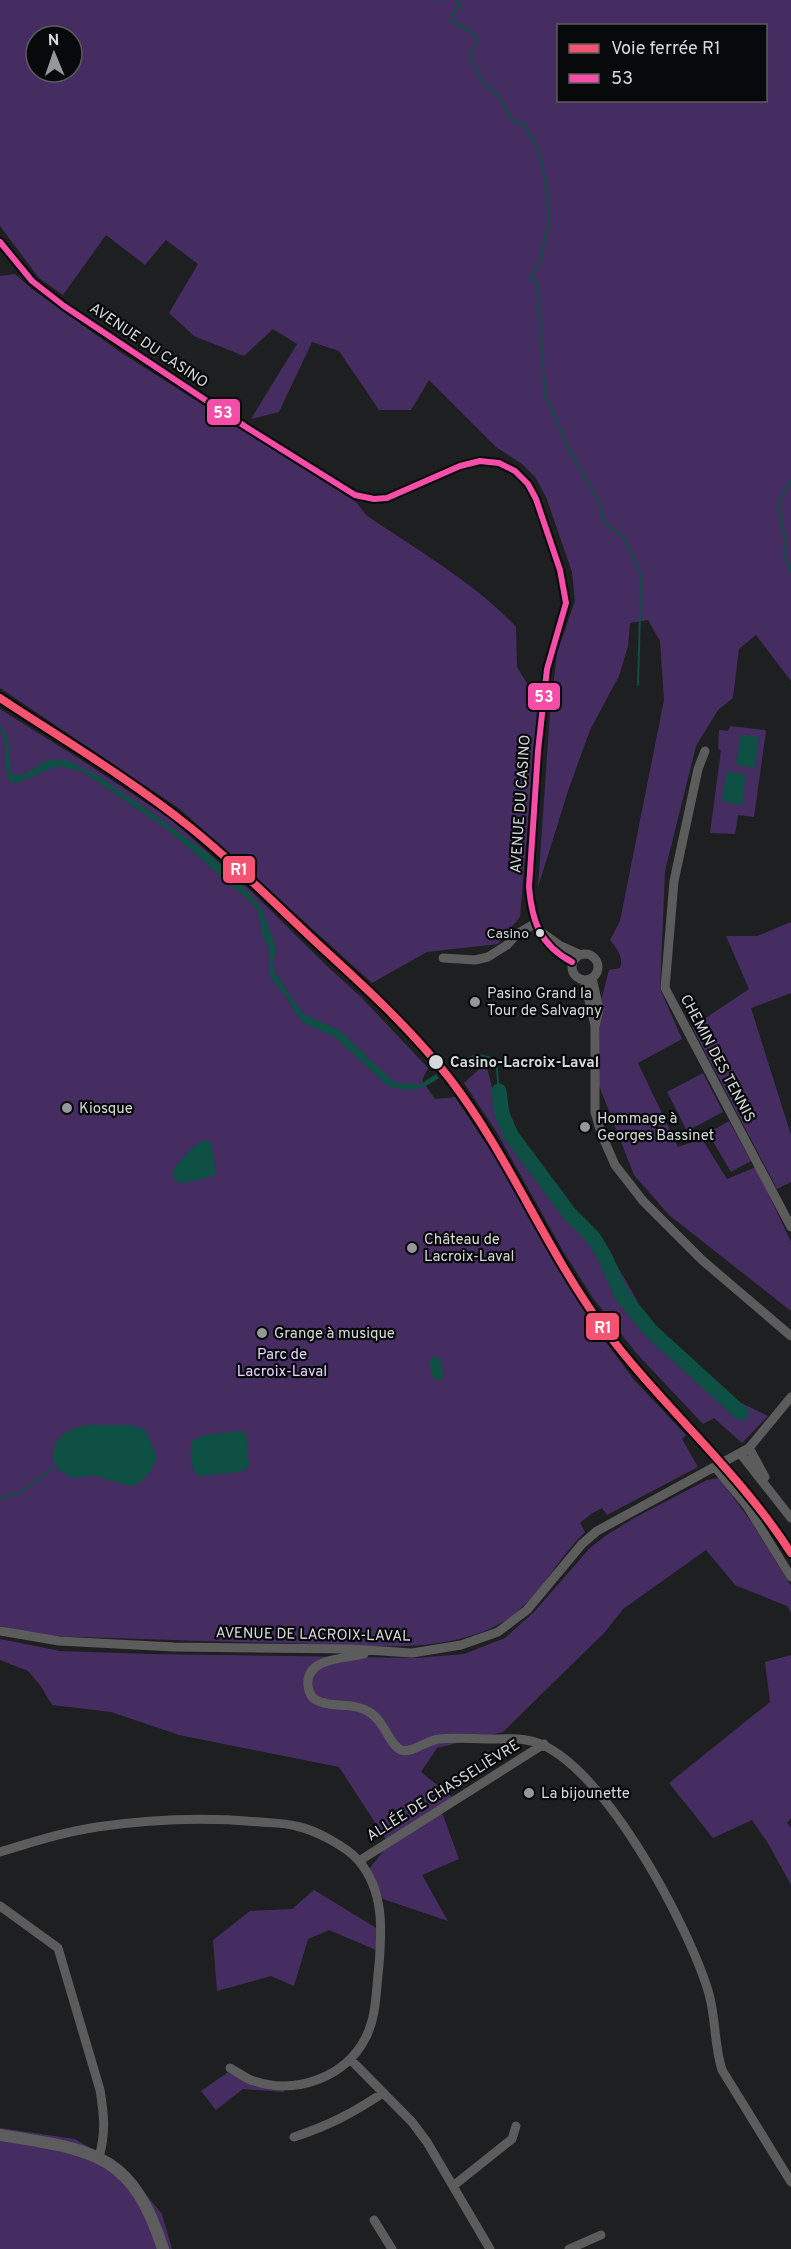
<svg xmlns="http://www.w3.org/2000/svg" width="791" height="2249" viewBox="0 0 791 2249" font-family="Overpass,sans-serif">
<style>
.green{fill:#452d62;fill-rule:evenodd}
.water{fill:#0e5043}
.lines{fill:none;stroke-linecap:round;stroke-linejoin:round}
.stream{stroke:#0e5043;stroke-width:2}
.river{stroke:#0e5043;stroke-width:15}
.minor{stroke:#5c5c5c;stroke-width:9}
.major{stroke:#5d5d5e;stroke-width:12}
.bus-1-casing{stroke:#08090a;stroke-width:10}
.bus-1{stroke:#f54da8;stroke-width:6}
.rail-1-casing{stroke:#08090a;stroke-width:12}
.rail-1{stroke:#f65372;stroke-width:8}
.bus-dot{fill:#d7d8da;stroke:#08090a;stroke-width:2}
.poi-dot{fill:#969799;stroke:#08090a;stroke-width:2}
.labels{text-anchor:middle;stroke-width:4.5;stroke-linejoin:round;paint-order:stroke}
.bus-label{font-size:14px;fill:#d7d8da;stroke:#08090a;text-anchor:end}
.street-label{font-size:15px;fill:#d7d8da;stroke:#08090a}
.poi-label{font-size:15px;fill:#d7d8da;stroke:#08090a;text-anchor:start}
.stop-label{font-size:15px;font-weight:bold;fill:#d7d8da;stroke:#08090a;text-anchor:start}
.park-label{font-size:15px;fill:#e4d4fe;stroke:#08090a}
.line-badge{stroke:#08090a;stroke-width:2}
.badge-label{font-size:16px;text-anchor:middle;font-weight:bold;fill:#fff}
</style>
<rect width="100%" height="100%" fill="#1e1f20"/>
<path class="green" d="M0 0H791V681L756 635 739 649 733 698 718 710 696 746 665 871 660 989 682 1039 638 1063 678 1147 702 1139 727 1179 756 1167 791 1242V1311L669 1215 634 1175 598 1083 601 1001 609 970 620 968C624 957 617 949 610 940L620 921 664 700 660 641 648 620 630 623 628 646 619 676 590 730 568 791 538 887 550 713 557 653 575 601 572 572 546 497 535 477 522 464 496 447 429 380 411 410H379L339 351 312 342 279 412 251 419 297 344 273 329 244 356 194 336 169 313 198 264 166 240 145 265 106 235 63 295 39 278 0 226ZM558 26H766V100H558ZM36 36H72V72H36Z
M15 274 32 289 120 352 356 502 366 515C417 550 474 582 516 627L517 667 538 701 520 917 498 944 427 952 372 983 180 809 0 688V276Z
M0 709 86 763 172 820 252 892 327 966 361 997 428 1068 422 1080 435 1099 455 1097 496 1159 591 1322 634 1380 686 1435 682 1439 698 1467 607 1515 602 1508 591 1514 580 1523 585 1532C557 1559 536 1603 503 1622 443 1657 355 1645 289 1643 207 1642 125 1638 43 1636L0 1626Z
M730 726 765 730 766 732 754 817 738 815 735 834 710 833 721 750 718 749 719 730 728 731Z
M791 922V993L751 1008 791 1135V1182L777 1189 692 1027 749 989 726 936H757Z
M486 1063 502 1129 570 1220 611 1255 655 1332 725 1395 768 1416 742 1443 714 1418 703 1424 637 1354 593 1298 563 1251 496 1131 464 1083Z
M703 1073 723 1112 687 1131 667 1092Z
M729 1121 751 1161 731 1172 708 1133Z
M719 1478 752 1523 791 1586V1613L787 1606 735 1585 706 1550 623 1609 605 1632 503 1732 437 1748 421 1772 452 1797 440 1807 459 1859 422 1875 448 1921 383 1899 369 1869 389 1844 339 1767 179 1735 111 1712 52 1705 40 1685 28 1671 0 1660V1639L60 1651 150 1654 416 1658 464 1654 505 1638 534 1612 589 1549 605 1536 636 1517 707 1480Z
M791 1655V1818L787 1823 791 1828V1885L769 1845 752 1820 713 1838 669 1783 770 1702 765 1662Z
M314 1890 378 1929 376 1950 329 1930 308 1939 294 1986 271 1976 217 1991 213 1940 250 1911 292 1909Z
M231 2070 282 2087 284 2092 243 2089 216 2110 201 2091Z
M0 2128 75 2139 123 2167 162 2214 172 2249H0Z"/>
<path class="water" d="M0 725C12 736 9 758 11 773L13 775 24 774 48 760H67L97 775 149 811 207 853 237 879 261 907 276 948 273 964 275 973 303 1014 339 1030 395 1083 421 1084 436 1074 439 1078C422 1090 407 1094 387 1085L335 1037 310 1026 301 1020 295 1012 288 999 270 977 269 949 262 934 260 920 256 907 245 897 168 830 82 771 57 766 17 783 10 782C4 769 7 754 4 740 3 734 0 732 0 725Z
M741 735 759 737 755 768 736 765Z
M727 771 746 775 742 805 722 801Z
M204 1140 211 1142 216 1173 213 1176 185 1183 176 1182 173 1176V1169L191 1149Z
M433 1356 440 1359 444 1375 440 1381 433 1378 429 1361Z
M112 1425H131L145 1430 157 1456 153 1468 142 1481 133 1486C120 1485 109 1479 97 1476 88 1475 78 1480 69 1476 43 1464 51 1437 75 1428 87 1424 99 1425 112 1425Z
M237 1431 244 1432 247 1437 249 1467 240 1472 197 1476C191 1466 188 1450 193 1440L206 1435Z"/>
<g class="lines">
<path class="stream" d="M440 0H443
M455 0 462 6 453 13 452 19 453 22 475 34 477 40 470 58 483 83 498 95 511 119 525 126 538 149 547 189 549 223 539 262 530 279 537 282 545 395 571 453 600 503 604 522 623 537 641 575 638 685
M791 480 780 500 779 508 786 543 784 552 791 571
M460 1064C471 1053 482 1054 496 1060L499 1091
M0 1498 20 1493 57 1465"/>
<path class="river" d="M499 1091 502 1114 511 1135 569 1213 593 1237 605 1257 622 1295 650 1330 741 1413"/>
<path class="minor" d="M0 242 32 281 64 306 246 427 355 495 374 499 387 498 460 466 480 461 499 463 515 471 528 484 536 499 560 570 566 603 547 669 538 751 529 887C532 922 540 945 572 962
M705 751 698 769 674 881 665 988 791 1227
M541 932 559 945 579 954
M572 967a13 13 0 1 1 26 0a13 13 0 1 1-26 0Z
M443 958 475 960 488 957 507 945 517 934 536 923
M592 978 599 1009 595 1027V1112L601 1133 615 1165 643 1201 702 1260 791 1336
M584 980 595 1025
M749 1448 765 1477
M740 1453 791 1518
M715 1467 747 1506 791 1577
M0 1631 59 1641 174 1647 351 1649 412 1653 461 1645 498 1632 527 1610 582 1544 597 1531 749 1448 791 1397
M364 1650V1654C345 1659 305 1657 308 1686 309 1694 313 1700 321 1702 337 1708 352 1702 369 1712 385 1721 389 1745 401 1750 412 1754 427 1740 439 1739 456 1737 473 1739 489 1739 501 1739 514 1738 526 1740 597 1749 691 1930 709 1994 716 2019 714 2045 722 2070L791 2182
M0 1852C32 1842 64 1832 97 1827 151 1819 206 1817 260 1822 272 1823 285 1823 296 1826 315 1830 346 1846 359 1861 384 1891 382 1929 379 1965 376 1989 377 2015 366 2037 346 2077 297 2095 254 2081 246 2079 238 2072 230 2068
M359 1861 544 1744
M0 1906 58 1948 100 2090C104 2114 106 2133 99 2157
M351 2060 412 2122 427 2142 490 2249
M294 2137C330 2125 351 2114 383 2093
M453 2186 512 2139 516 2126
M374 2220 392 2249
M569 2249 601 2235"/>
<path class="major" d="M0 2135C91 2150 132 2151 163 2249"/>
<g class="bus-1-casing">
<path id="bus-1" d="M0 242 32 281 64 306 246 427 355 495 374 499 387 498 460 466 480 461 499 463 515 471 528 484 536 499 560 570 566 603 547 669 538 751 529 887C532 922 540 945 572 962"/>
</g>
<use href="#bus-1" class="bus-1"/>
<g class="rail-1-casing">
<path id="rail-1" d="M0 698C64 740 131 780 191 828 236 864 276 905 318 944 364 986 411 1029 450 1079 509 1156 545 1248 602 1326 661 1406 738 1470 791 1553"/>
</g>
<use href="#rail-1" class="rail-1"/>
</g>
<g class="bus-dot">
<circle cx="540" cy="933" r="5"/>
<circle cx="436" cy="1062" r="8"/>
</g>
<g class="poi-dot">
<circle cx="475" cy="1002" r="6"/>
<circle cx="67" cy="1108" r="6"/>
<circle cx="585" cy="1127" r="6"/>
<circle cx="412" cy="1248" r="6"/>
<circle cx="262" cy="1333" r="6"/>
<circle cx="529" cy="1793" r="6"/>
</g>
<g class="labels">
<g class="bus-label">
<text x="529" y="938">Casino</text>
</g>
<g class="street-label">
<text transform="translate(149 345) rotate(34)" y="5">AVENUE DU CASINO</text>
<text transform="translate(520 804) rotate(-86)" y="5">AVENUE DU CASINO</text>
<text transform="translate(718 1058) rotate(62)" y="5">CHEMIN DES TENNIS</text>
<text transform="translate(313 1634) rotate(1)" y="5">AVENUE DE LACROIX-LAVAL</text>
<text transform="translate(443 1790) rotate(-32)" y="5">ALLÉE DE CHASSELIÈVRE</text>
</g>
<g class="poi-label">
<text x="487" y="998">Pasino Grand la<tspan x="487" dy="17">Tour de Salvagny</tspan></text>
<text x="79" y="1113">Kiosque</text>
<text x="597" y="1123">Hommage à<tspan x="597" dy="17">Georges Bassinet</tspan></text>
<text x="424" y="1244">Château de<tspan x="424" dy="17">Lacroix-Laval</tspan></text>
<text x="274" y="1338">Grange à musique</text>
<text x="541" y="1798">La bijounette</text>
</g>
<g class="stop-label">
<text x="450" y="1067">Casino-Lacroix-Laval</text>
</g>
<g class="park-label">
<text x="282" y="1359">Parc de<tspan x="282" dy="17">Lacroix-Laval</tspan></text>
</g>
</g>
<g class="line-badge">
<rect x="206" y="398" width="35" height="28" rx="6" fill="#f54da8"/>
<rect x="527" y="682" width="34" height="29" rx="6" fill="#f54da8"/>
<rect x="222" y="855" width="34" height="29" rx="6" fill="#f65372"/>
<rect x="585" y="1312" width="35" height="29" rx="6" fill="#f65372"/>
</g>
<g class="badge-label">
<text x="223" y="418">53</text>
<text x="544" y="702">53</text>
<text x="239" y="875">R1</text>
<text x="603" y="1333">R1</text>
</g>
<rect x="557" y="24" width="210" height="78" fill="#08090a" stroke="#5b5c5d" stroke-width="1.5"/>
<rect x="569" y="44" width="30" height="9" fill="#f65372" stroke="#5b5c5d" stroke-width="1.5"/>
<text x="611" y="54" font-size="18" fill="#d7d8da">Voie ferrée R1</text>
<rect x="569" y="74" width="30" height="9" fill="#f54da8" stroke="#5b5c5d" stroke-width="1.5"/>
<text x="611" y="84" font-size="18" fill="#d7d8da">53</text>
<g transform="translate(54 54) rotate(358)"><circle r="28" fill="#08090a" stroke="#5b5c5d" stroke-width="1.5"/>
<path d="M0-4.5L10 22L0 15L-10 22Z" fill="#969799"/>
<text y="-9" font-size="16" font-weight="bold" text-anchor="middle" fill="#d7d8da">N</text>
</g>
</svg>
